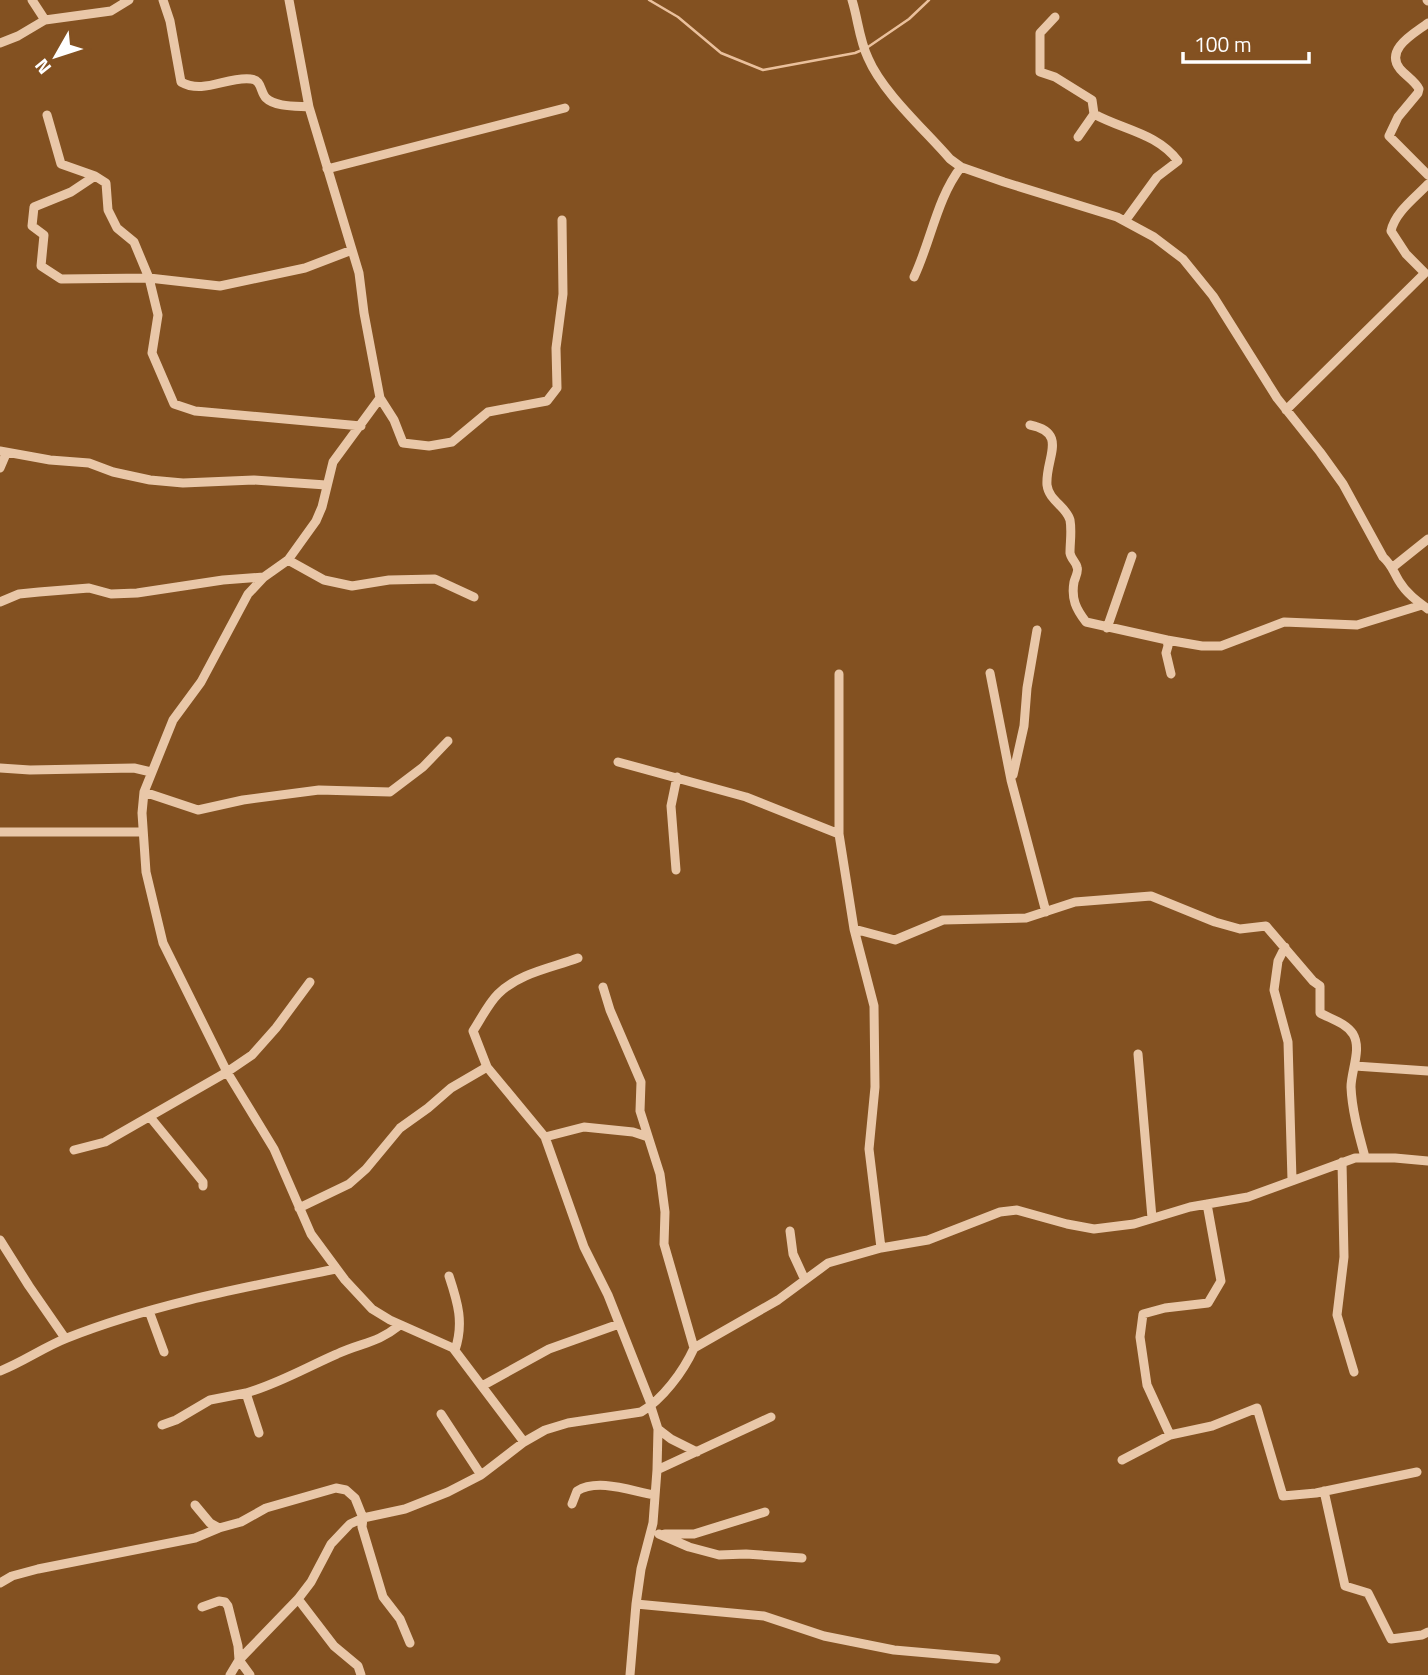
<svg xmlns="http://www.w3.org/2000/svg" width="1428" height="1675" viewBox="0 0 1428 1675" font-family="'Titillium Web',sans-serif">
<style>
.lines{fill:none;stroke-linecap:round;stroke-linejoin:round}
.stream{stroke:#eac09c;stroke-width:2.5}
.minor{stroke:#e9c7a8;stroke-width:9}
</style>
<rect width="100%" height="100%" fill="#835121"/>
<g class="lines">
<path class="stream" d="M649 0 678 17 721 53 763 70 855 53 862 50
M868 47 909 19 929 0"/>
<path class="minor" d="M32 0 45 20
M163 0 170 21 181 82C204 95 227 76 251 79 262 80 260 92 266 98 275 107 297 106 309 107
M289 0 309 107 359 273 364 313 380 398 333 462 322 507 316 521 288 560 264 577 248 594 201 682 173 720 144 792 142 813 146 872 163 943 227 1072 274 1149 311 1234 345 1280 372 1309 390 1320 453 1348 524 1442
M852 0C858 19 859 39 868 58 883 93 924 129 950 159L961 167 1004 182 1117 217 1154 237 1183 259 1213 296 1277 398 1320 452 1343 484 1383 557C1392 565 1393 571 1399 581 1406 593 1417 601 1428 609
M1427 0 1428 1
M1055 17 1040 33V72L1055 77 1092 100 1094 114
M1428 23C1415 33 1384 49 1400 69 1406 76 1415 81 1419 89L1418 93 1398 117 1389 136 1428 175
M0 43 18 36 45 20 111 11 129 0
M47 115 61 164 95 176
M1078 137 1094 114C1123 130 1157 133 1178 161L1157 177 1125 221
M327 169 565 108
M352 250 305 268 220 286 149 278 61 279 41 266 44 235 32 226 34 207 71 192 95 176 106 183 108 210 117 228 134 242 149 278 158 315 152 353 174 404 195 411 361 426
M914 277C931 241 937 198 961 167
M380 398 394 420 403 443 429 446 452 442 488 412 547 401 557 388 556 348 563 294 562 220
M1286 410 1425 273 1406 254 1391 231C1395 212 1416 197 1428 184
M1030 425C1069 433 1045 458 1047 485 1049 501 1066 506 1070 520 1072 531 1070 542 1070 553 1071 559 1076 562 1077 567 1079 571 1075 578 1074 582 1071 599 1076 609 1086 622L1167 640
M0 451 50 460 89 463 113 472 150 480 183 483 254 480 326 485
M0 468 6 454
M288 560 324 580 352 586 389 580 435 579 474 597
M1393 567 1428 539
M0 602 19 594 39 592 89 588 111 594 137 593 223 580 264 577
M1107 628 1132 556
M990 673 1011 780 1046 912
M839 674V834L854 929 874 1006 875 1087 869 1149 881 1248
M1171 674 1166 653 1168 646 1167 640 1202 646H1221L1284 622 1357 625 1422 605
M618 762 746 797 839 834
M0 768 30 770 134 768 151 772
M1013 775 1024 726 1027 688 1037 630
M144 792 198 810 243 800 319 790 390 792 423 767 448 741
M0 832H143
M676 870 671 806 677 777
M854 929 895 940 943 920 1026 918 1075 902 1151 896 1215 922 1240 929 1266 926 1313 981 1320 986V1013C1331 1019 1346 1023 1353 1034 1362 1049 1351 1071 1351 1087 1352 1111 1359 1135 1365 1157
M1285 947 1278 961 1274 990 1288 1042 1292 1180
M578 958C551 968 519 973 498 994 488 1004 481 1019 473 1031L487 1067 545 1137 584 1247 608 1295 651 1404
M603 987 610 1010 641 1082 640 1111 660 1174 665 1212 664 1244 694 1348
M1138 1054 1152 1218
M1355 1066 1428 1071
M150 1117 203 1182V1186
M545 1137 584 1127 633 1132 648 1137
M74 1150 105 1142 227 1072 252 1055 276 1028 310 982
M1342 1162 1344 1257 1337 1315 1354 1372
M299 1208 349 1184 366 1169 400 1128 428 1108 451 1088 487 1067
M790 1231 793 1254 805 1280
M0 1240 29 1286 65 1338
M449 1276C458 1303 464 1323 455 1350
M149 1311 164 1352
M0 1371C23 1362 44 1347 67 1338 153 1304 246 1287 336 1269
M482 1386 549 1349 619 1324
M246 1393C278 1384 307 1367 337 1354 363 1342 376 1344 400 1325
M441 1414 481 1475
M162 1425 176 1420 210 1400 246 1393 259 1433
M658 1429 671 1439 697 1452
M1170 1435 1147 1385 1140 1337 1143 1314 1165 1308 1208 1303 1221 1281 1207 1204
M1122 1460 1170 1435 1212 1426 1257 1408 1283 1496 1316 1493 1417 1472
M657 1470 771 1417
M1324 1491 1345 1586 1368 1593 1391 1639 1422 1635 1428 1632
M572 1504 577 1491C598 1478 631 1491 654 1495
M195 1505 210 1523 219 1528 241 1522 266 1508 336 1488 346 1490 355 1498 363 1518 362 1527 383 1597 400 1619 410 1643
M659 1534 689 1547 719 1555 746 1554 802 1558
M665 1534H694L765 1512
M0 1583 12 1576 38 1569 195 1538 219 1528
M298 1599 334 1646 358 1666 361 1675
M636 1604 764 1616 824 1636 894 1650 996 1659
M202 1607 219 1601 225 1602 228 1606 238 1646 239 1660 250 1675
M230 1675 239 1660 298 1599 311 1582 331 1544 350 1524 363 1518 405 1509 448 1492 481 1475 524 1442 545 1430 568 1423 641 1412C662 1400 683 1372 694 1348L778 1300 828 1263 881 1248 928 1240 1000 1212 1017 1210 1067 1224 1094 1229 1134 1224 1190 1207 1248 1197 1355 1158H1395L1428 1161
M630 1675 636 1604 641 1569 653 1523 657 1470 658 1429 651 1407"/>
</g>
<g transform="translate(56 56) rotate(231)" stroke="#835121" stroke-width="5" paint-order="stroke">
<path d="M0-5L12 26L0 18L-12 26Z" fill="#ffffff"/>
<text y="-10" font-size="19" font-weight="bold" text-anchor="middle" fill="#ffffff">N</text>
</g>
<path d="M1183 52v10h126v-10" fill="none" stroke="#ffffff" stroke-width="3.5"/>
<text x="1194" y="52" font-size="21" fill="#ffffff" stroke="#835121" stroke-width="5" paint-order="stroke">100 m</text>
</svg>
